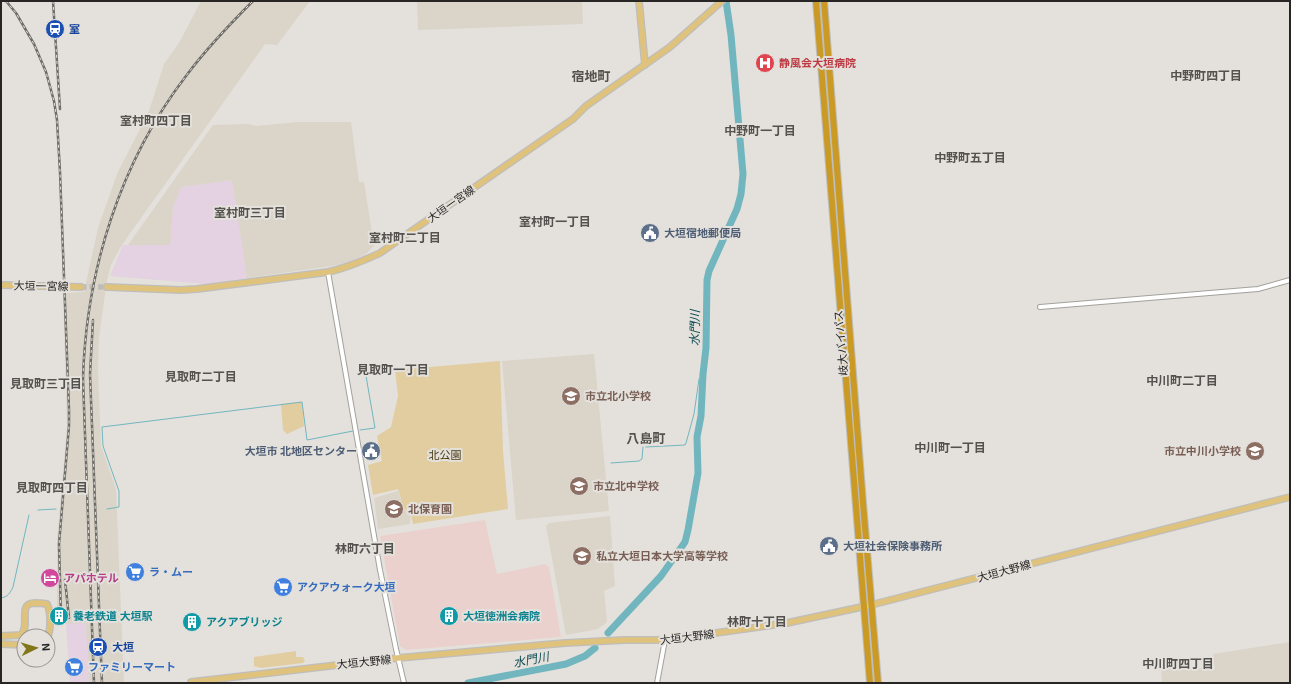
<svg xmlns="http://www.w3.org/2000/svg" width="1291" height="684" viewBox="0 0 1291 684" font-family="'Exo 2','Noto Sans JP',sans-serif">
<style>
.commercial{fill:#e4d1e1}
.built{fill:#dad4c9}
.medical{fill:#ebd1cd}
.green{fill:#e1cda0}
.lines{fill:none;stroke-linecap:round;stroke-linejoin:round}
.stream{stroke:#71b6bf;stroke-width:1}
.river{stroke:#71b6bf;stroke-width:7}
.major-tunnel{stroke:#bebcb7;stroke-width:5.5;stroke-dasharray:5.5 3;stroke-linecap:butt}
.minor-casing{stroke:#a3a19c;stroke-width:6}
.major-casing{stroke:#bebebd;stroke-width:8}
.highway-casing{stroke:#bebebd;stroke-width:8}
.minor{stroke:#fff;stroke-width:4}
.major{stroke:#dfc27c;stroke-width:5.5}
.highway{stroke:#ca9a25;stroke-width:6}
.rail-casing{stroke:#6d6c68;stroke-width:2.5}
.rail{stroke:#e4e1dc;stroke-width:1;stroke-dasharray:3;stroke-linecap:butt}
.labels{text-anchor:middle;stroke-width:4;stroke-linejoin:round;paint-order:stroke}
.transit-label{font-size:11px;font-weight:bold;fill:#164399;stroke:#e4e1dc;text-anchor:start}
.health-label{font-size:11px;font-weight:bold;fill:#be3a42;stroke:#e4e1dc;text-anchor:start}
.street-label{font-size:11px;fill:#272624;stroke:#e4e1dc}
.service-label{font-size:11px;font-weight:bold;fill:#4e5e75;stroke:#e4e1dc;text-anchor:start}
.education-label{font-size:11px;font-weight:bold;fill:#785e54;stroke:#e4e1dc;text-anchor:start}
.park-label{font-size:11px;fill:#4b3b12;stroke:#e4e1dc}
.shop-label{font-size:11px;font-weight:bold;fill:#366cbe;stroke:#e4e1dc;text-anchor:start}
.hotel-label{font-size:11px;font-weight:bold;fill:#b23c85;stroke:#e4e1dc;text-anchor:start}
.culture-label{font-size:11px;font-weight:bold;fill:#0d838f;stroke:#e4e1dc;text-anchor:start}
.neighbourhood-label{font-size:12px;font-weight:bold;fill:#54524e;stroke:#e4e1dc}
.water-label{font-size:12px;font-style:italic;fill:#0e4d54;stroke:#e4e1dc}
.quarter-label{font-size:13px;font-weight:bold;fill:#54524e;stroke:#e4e1dc}
</style>
<rect width="100%" height="100%" fill="#e4e1dc"/>
<path class="commercial" d="M232 180 247 278 206 284 110 276 123 245H170L173 207 181 187Z
M86 622 89 683H70L66 623Z"/>
<path class="built" d="M201 1H310L277 45 265 44 131 232 120 248 111 265 107 280 99 337 98 371 101 446 116 489 124 683H89L86 623 57 624V540L67 426 63 293 84 292 98 228 117 174 149 111 164 64 179 43Z
M417 1H582L583 24 418 30Z
M298 122H351L359 182H364L374 246 366 254 345 264 247 278 232 180 181 187 173 207 170 245H128L213 125 248 124 256 126Z
M594 354 609 511 516 520 502 361Z
M398 491 404 509 411 512 410 524 378 529 374 498Z
M610 516 615 586 604 591 607 622 598 629 566 635 546 526 549 523Z
M1290 642V683H1162L1161 666 1215 669 1213 654Z"/>
<path class="medical" d="M485 520 497 574 545 564 549 567 561 637 406 650 400 646 380 536Z"/>
<path class="green" d="M500 361 503 451 508 509 413 524 410 510 404 509 398 489 373 495 368 465 382 461 377 436 391 427 398 396 395 370Z
M302 402 304 426 287 434 283 430 281 404Z
M296 651V657H303L305 661 303 663 261 668 254 666V657Z"/>
<g class="lines">
<path class="stream" d="M360 430 375 428 366 376 367 374
M646 447 685 445 686 443 694 414 699 379 703 374
M611 463 639 461 642 459 643 447
M107 509 119 507V491L103 446 102 427 302 402 307 440 353 431
M38 510 56 509
M1 598C8 597 10 593 13 587L29 515"/>
<path class="river" d="M608 633 661 576 685 542 688 530 698 473 697 437 701 416 703 374 706 348 707 280 709 271 737 209 741 194 743 174 731 35 726 1
M468 683 566 664 585 656 595 648"/>
<path class="major-tunnel" d="M81 287H107"/>
<g class="minor-casing">
<path id="minor" d="M328 272 380 570 396 649 404 683
M1040 307 1258 289 1290 280
M657 683 665 640"/>
</g>
<g class="major-casing">
<path id="major" d="M639 1 645 65
M1 285 81 287
M107 287 181 290 197 289 328 272C347 268 363 261 380 253L573 119 586 106 670 47 722 1
M1 636 21 635C31 624 17 604 34 603 39 603 42 603 47 604 51 612 51 628 48 636
M1 644 24 645
M191 683V682L398 658 565 643 625 640H665L787 623 871 605 1290 497"/>
</g>
<g class="highway-casing">
<path id="highway" d="M816 1 870 683
M824 1 863 503 878 683"/>
</g>
<use href="#minor" class="minor"/>
<use href="#major" class="major"/>
<use href="#highway" class="highway"/>
<g class="rail-casing">
<path id="rail" d="M6 1 16 13 34 44 46 72 54 101 57 120 60 172 69 409V426L59 544 61 616
M53 1 60 109
M93 320 90 374 102 683
M65 580 69 618
M94 683 83 379C86 271 120 162 186 76 206 49 229 25 253 1"/>
</g>
<use href="#rail" class="rail"/>
</g>
<defs>
<g id="station-disc" transform="scale(1)"><circle r="9.5" fill="#1a4fb4" stroke="#e4e1dc"/><path d="M-3-6H3Q5-6 5-4V2Q5 4 3 4L4.5 6H3L1.5 4h-3L-3 6H-4.5L-3 4Q-5 4-5 2V-4Q-5-6-3-6ZM-3.5-4v3h7v-3ZM-3.5 1v1.5H-2V1ZM2 1v1.5H3.5V1Z" fill="#fff"/></g>
<g id="hospital-disc" transform="scale(1)"><circle r="9.5" fill="#e0444e" stroke="#e4e1dc"/><path d="M-5-5h3v3.5h4V-5h3V5h-3V1.5h-4V5h-3Z" fill="#fff"/></g>
<g id="civic-disc" transform="scale(1)"><circle r="9.5" fill="#5c6f8a" stroke="#e4e1dc"/><path d="M-.6-6.5H3V-4.5H.6V-3L4-1V1h2V6H-6V1h2V-1L-.6-3ZM-1.2 2.5V6h2.4V2.5Z" fill="#fff"/></g>
<g id="school-disc" transform="scale(1)"><circle r="9.5" fill="#8d6e63" stroke="#e4e1dc"/><path d="M0-5L7-2L0 1L-7-2ZM-4 1L0 2.5L4 1V4Q0 6-4 4Z" fill="#fff"/></g>
<g id="supermarket-disc" transform="scale(1)"><circle r="9.5" fill="#3f7fe0" stroke="#e4e1dc"/><path d="M-6-5.5h2.5l.6 2H6L4.5 2H-2.5L-4.4-4H-6ZM-1.5 3.2a1.3 1.3 0 1 0 .1 0ZM3 3.2a1.3 1.3 0 1 0 .1 0Z" fill="#fff"/></g>
<g id="hotel-disc" transform="scale(1)"><circle r="9.5" fill="#d1479c" stroke="#e4e1dc"/><path d="M-6-4.5h1.5V1H6V5H4.5V3h-9V5H-6ZM-4 0a1.8 1.8 0 1 1 3.6 0ZM.5 0V-2.5h3Q6-2.5 6 0Z" fill="#fff"/></g>
<g id="building-disc" transform="scale(1)"><circle r="9.5" fill="#0f9aa8" stroke="#e4e1dc"/><path d="M-4-6H4V6H1V3H-1V6H-4ZM-2.5-4.3h1.7v1.8h-1.7ZM.8-4.3h1.7v1.8H.8ZM-2.5-1h1.7V.8h-1.7ZM.8-1h1.7V.8H.8Z" fill="#fff"/></g>
</defs>
<g fill-rule="evenodd">
<use href="#station-disc" x="55" y="29"/>
<use href="#hospital-disc" x="765" y="63"/>
<use href="#civic-disc" x="650" y="233"/>
<use href="#school-disc" x="571" y="396"/>
<use href="#civic-disc" x="371" y="451"/>
<use href="#school-disc" x="1255" y="451"/>
<use href="#school-disc" x="579" y="486"/>
<use href="#school-disc" x="394" y="509"/>
<use href="#civic-disc" x="829" y="546"/>
<use href="#school-disc" x="582" y="556"/>
<use href="#supermarket-disc" x="135" y="572"/>
<use href="#hotel-disc" x="50" y="578"/>
<use href="#supermarket-disc" x="283" y="587"/>
<use href="#building-disc" x="59" y="616"/>
<use href="#building-disc" x="449" y="616"/>
<use href="#building-disc" x="192" y="622"/>
<use href="#station-disc" x="98" y="647"/>
<use href="#supermarket-disc" x="74" y="667"/>
</g>
<g class="labels">
<g class="transit-label">
<text x="69" y="33">室</text>
<text x="112" y="651">大垣</text>
</g>
<g class="health-label">
<text x="779" y="67">静風会大垣病院</text>
</g>
<g class="street-label">
<text transform="translate(451 204) rotate(-35)" y="4">大垣一宮線</text>
<text transform="translate(41 286) rotate(1)" y="4">大垣一宮線</text>
<text transform="translate(841 343) rotate(-95)" y="4">岐大バイパス</text>
<text transform="translate(1004 571) rotate(-15)" y="4">大垣大野線</text>
<text transform="translate(687 637) rotate(-7)" y="4">大垣大野線</text>
<text transform="translate(364 662) rotate(-6)" y="4">大垣大野線</text>
</g>
<g class="service-label">
<text x="664" y="237">大垣宿地郵便局</text>
<text x="357" y="455" text-anchor="end">大垣市 北地区センター</text>
<text x="843" y="550">大垣社会保険事務所</text>
</g>
<g class="education-label">
<text x="585" y="400">市立北小学校</text>
<text x="1241" y="455" text-anchor="end">市立中川小学校</text>
<text x="593" y="490">市立北中学校</text>
<text x="408" y="513">北保育園</text>
<text x="596" y="560">私立大垣日本大学高等学校</text>
</g>
<g class="park-label">
<text x="445" y="459">北公園</text>
</g>
<g class="shop-label">
<text x="149" y="576">ラ・ムー</text>
<text x="297" y="591">アクアウォーク大垣</text>
<text x="88" y="671">ファミリーマート</text>
</g>
<g class="hotel-label">
<text x="64" y="582">アパホテル</text>
</g>
<g class="culture-label">
<text x="73" y="620">養老鉄道 大垣駅</text>
<text x="463" y="620">大垣徳洲会病院</text>
<text x="206" y="626">アクアブリッジ</text>
</g>
<g class="neighbourhood-label">
<text x="1206" y="80">中野町四丁目</text>
<text x="156" y="125">室村町四丁目</text>
<text x="760" y="135">中野町一丁目</text>
<text x="970" y="162">中野町五丁目</text>
<text x="250" y="217">室村町三丁目</text>
<text x="555" y="226">室村町一丁目</text>
<text x="405" y="242">室村町二丁目</text>
<text x="393" y="374">見取町一丁目</text>
<text x="201" y="381">見取町二丁目</text>
<text x="1182" y="385">中川町二丁目</text>
<text x="46" y="388">見取町三丁目</text>
<text x="950" y="452">中川町一丁目</text>
<text x="52" y="492">見取町四丁目</text>
<text x="365" y="553">林町六丁目</text>
<text x="757" y="626">林町十丁目</text>
<text x="1178" y="668">中川町四丁目</text>
</g>
<g class="water-label">
<text transform="translate(695 328) rotate(-89)" y="4">水門川</text>
<text transform="translate(531 660) rotate(-11)" y="4">水門川</text>
</g>
<g class="quarter-label">
<text x="591" y="81">宿地町</text>
<text x="646" y="443">八島町</text>
</g>
</g>
<rect width="1291" height="684" fill="none" stroke="#272624" stroke-width="4"/>
<g transform="translate(36 648) rotate(85)"><circle r="19" fill="#e4e1dc" stroke="#989692"/>
<path d="M0-3L7 15L0 10L-7 15Z" fill="#81761a"/>
<text y="-6" font-size="11" font-weight="bold" text-anchor="middle" fill="#272624">N</text>
</g>
</svg>
